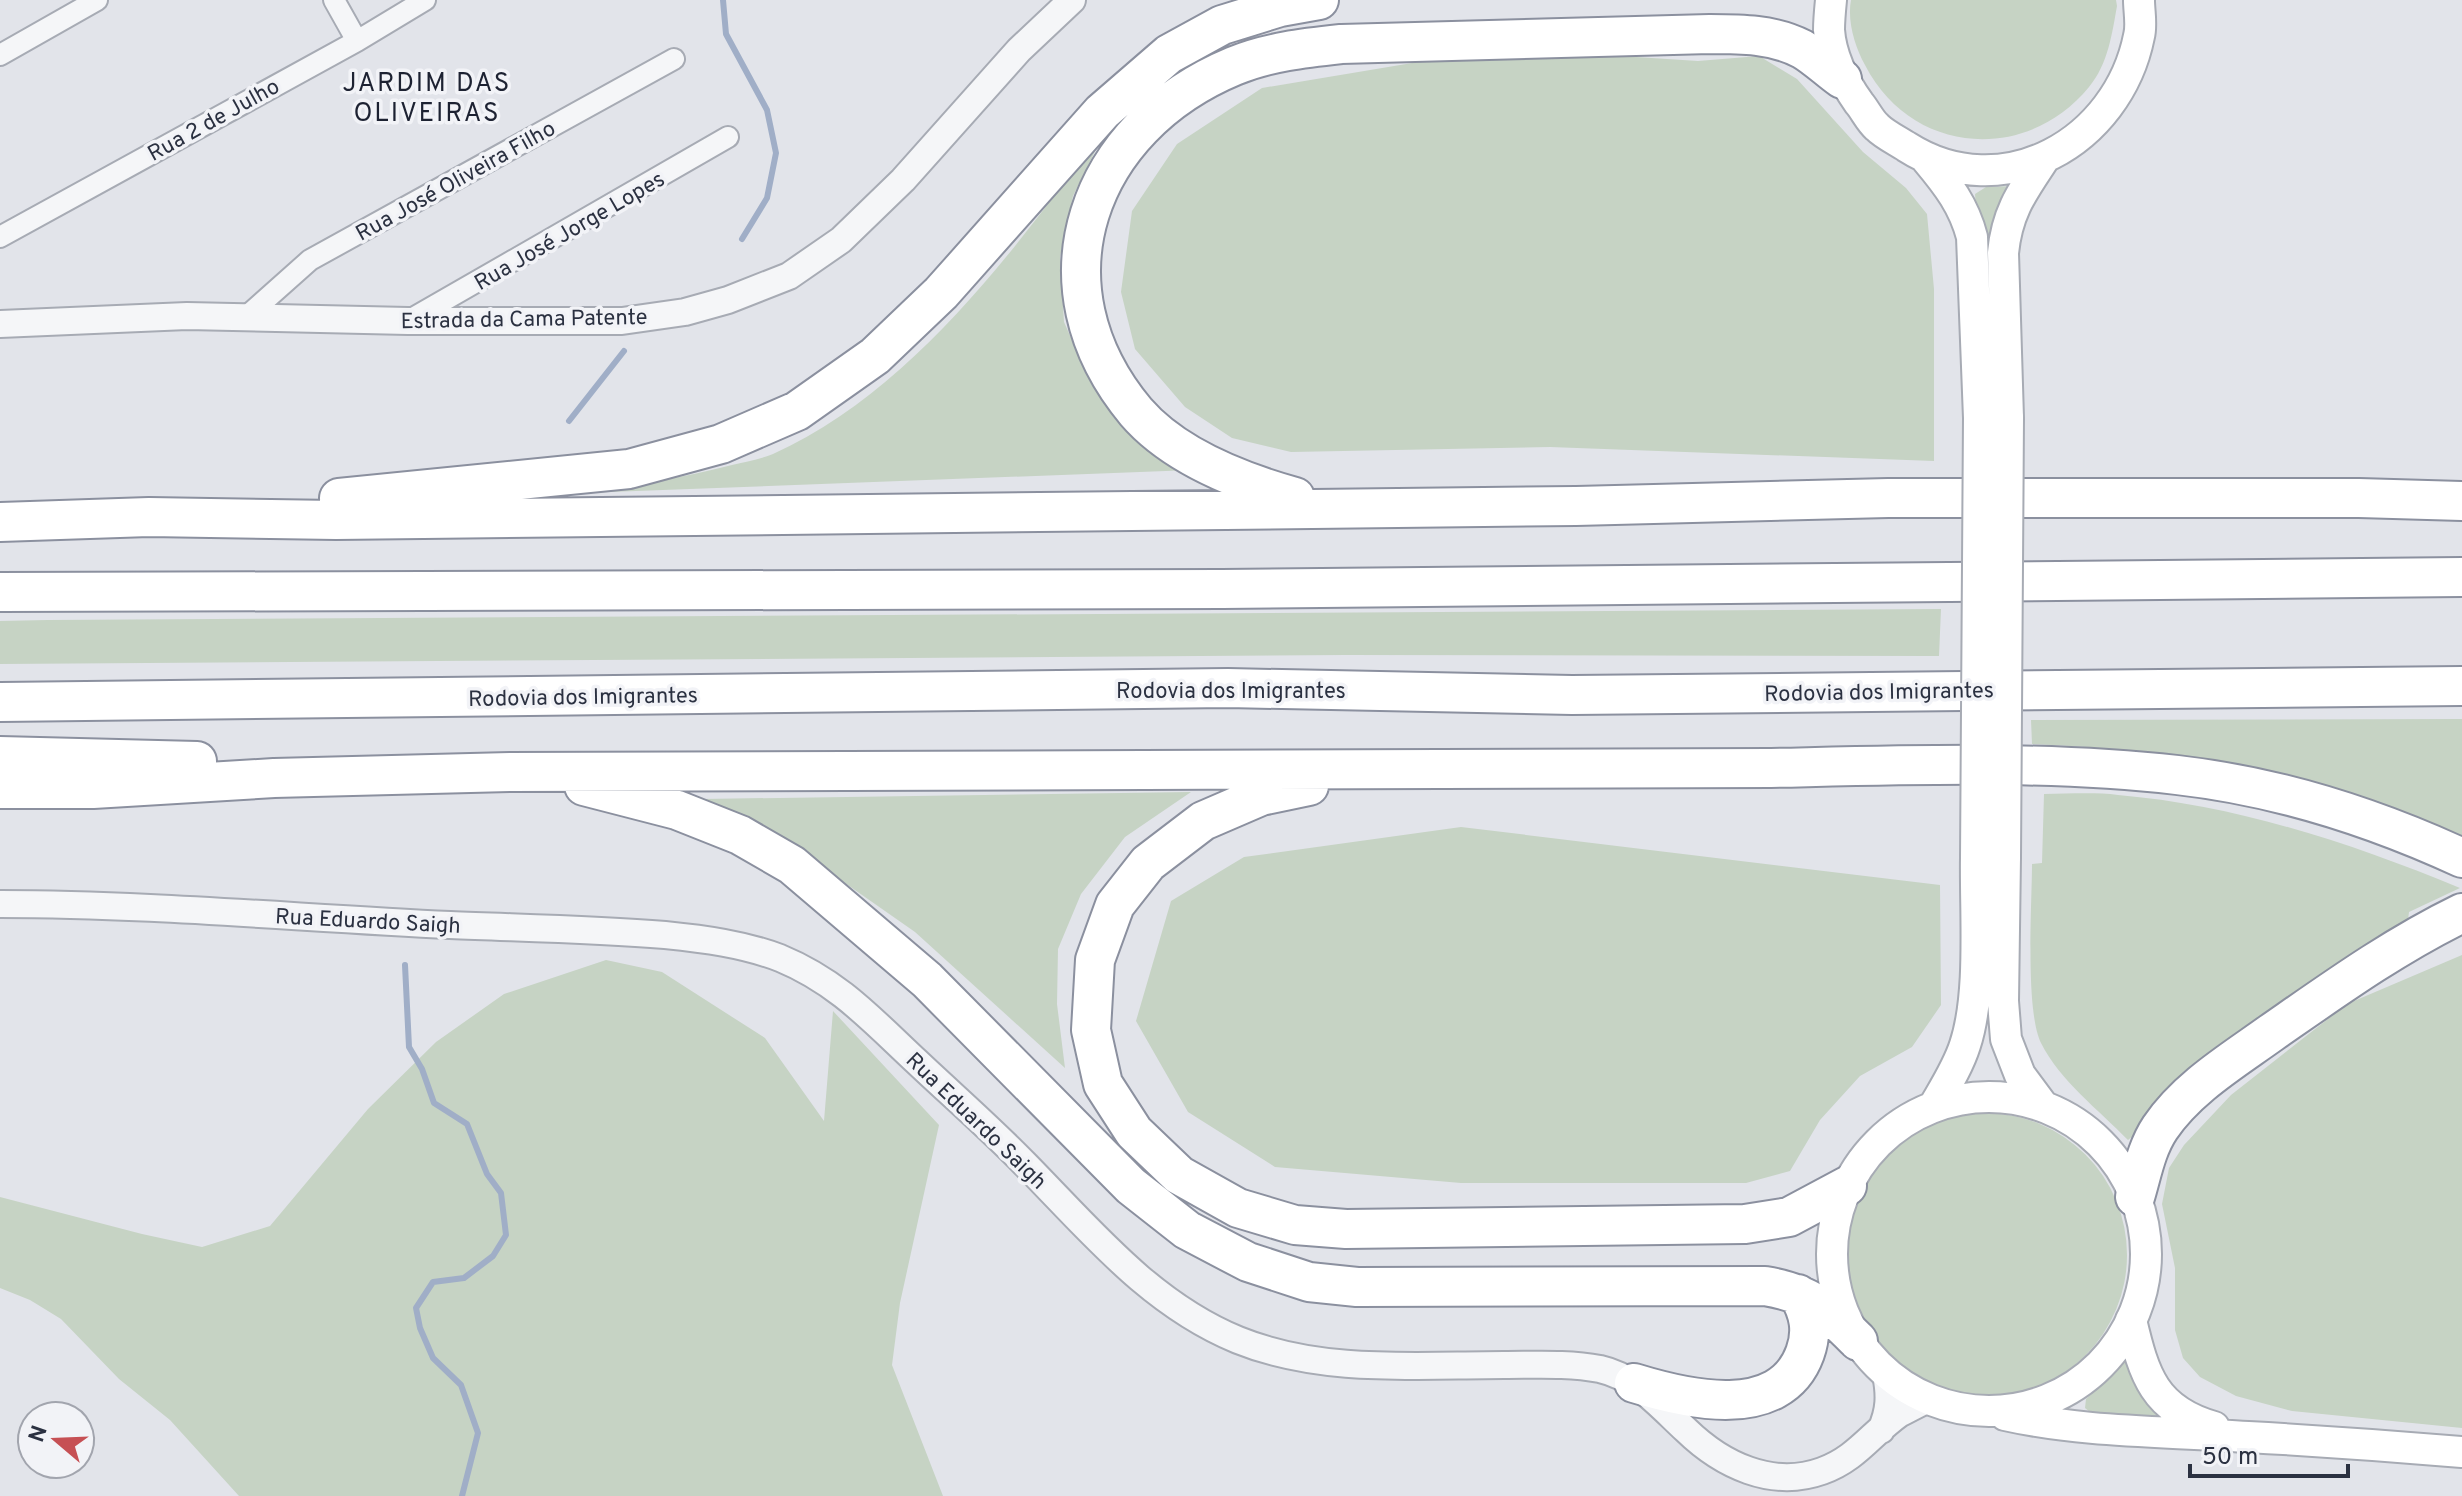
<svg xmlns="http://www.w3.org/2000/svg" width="2462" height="1496" viewBox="0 0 2462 1496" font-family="Overpass,sans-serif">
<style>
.green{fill:#c6d3c4}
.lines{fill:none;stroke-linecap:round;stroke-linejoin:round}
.stream{stroke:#a0aec7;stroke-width:6}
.minor-casing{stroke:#a7abb4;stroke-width:24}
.tertiary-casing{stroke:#a7abb4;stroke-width:30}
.secondary-casing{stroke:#a7abb4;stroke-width:34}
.motorway-casing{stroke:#8b909f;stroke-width:42}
.minor{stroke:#f5f6f8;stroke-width:20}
.tertiary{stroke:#f5f6f8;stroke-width:26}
.secondary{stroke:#fff;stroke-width:30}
.motorway{stroke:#fff;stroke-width:38}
.secondary-bridge-casing{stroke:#a7abb4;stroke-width:34;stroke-linecap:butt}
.secondary-bridge{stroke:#fff;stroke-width:30}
.labels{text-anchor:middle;stroke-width:7;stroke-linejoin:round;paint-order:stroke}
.street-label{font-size:22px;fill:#2b3141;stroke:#f2f3f7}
.quarter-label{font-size:26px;letter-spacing:2px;fill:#1d2232;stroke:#f2f3f7}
</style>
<rect width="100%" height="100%" fill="#e2e4ea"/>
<path class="green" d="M1851 0H2116L2117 6C2112 34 2108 64 2089 87 2026 164 1911 155 1865 65 1855 47 1847 21 1851 0Z
M1559 52 1698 61 1759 56 1797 79 1863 152 1906 188 1927 214 1934 289V461L1550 447 1291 452 1232 438 1185 407 1135 349 1121 292 1132 211 1177 144 1262 88 1430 60Z
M1104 133 1073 196 1060 257 1064 322 1087 374 1121 418 1192 470 582 493C633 485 683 478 732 465 745 462 761 459 773 454 908 393 1008 258 1094 143Z
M2014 186 1993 244H1988C1985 229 1975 209 1975 194L1986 187Z
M1941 609 1939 656 1345 655 0 664V621L48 620Z
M2462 719V836C2320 772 2185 750 2032 744L2031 720Z
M1191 792 1125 837 1081 894 1058 949 1057 1004 1065 1068 915 932 782 839 702 799Z
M2044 794C2068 794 2094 792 2118 795 2236 805 2351 843 2460 888L2409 912 2408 920 2195 1063 2163 1097 2139 1131 2128 1140C2099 1110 2060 1081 2041 1043 2025 1010 2032 905 2032 864L2042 863Z
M1461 827 1940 885 1941 1005 1912 1047 1860 1076 1820 1120 1790 1171 1746 1183H1461L1275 1167 1188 1112 1136 1021 1171 901 1244 857Z
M2462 955V1428L2292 1411 2236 1396 2200 1377 2183 1358 2175 1330V1268L2162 1204 2169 1168 2184 1145 2231 1095 2347 1004Z
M606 960 662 972 765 1038 824 1121 833 1011 939 1125 900 1303 892 1365 943 1496H239L170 1420 119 1379 61 1319 30 1300 0 1288V1197L142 1234 202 1247 270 1226 368 1109 436 1042 504 994Z
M1843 1255a142 142 0 1 1 284 0a142 142 0 1 1-284 0Z
M2129 1352 2174 1420 2095 1416 2085 1408 2086 1399 2116 1371Z"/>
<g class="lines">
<path class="stream" d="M723 0 726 34 767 110 776 153 767 198 742 239
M569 421 624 351
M405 965 409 1047 422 1069 434 1103 467 1124 487 1174 501 1193 506 1235 493 1256 464 1278 433 1282 416 1308 420 1328 433 1358 461 1385 478 1433 462 1496"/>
<g class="minor-casing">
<path id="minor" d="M334 0 357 41
M0 55 97 0
M0 237 357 41 425 0
M246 317 310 260 674 59
M408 321 728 137"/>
</g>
<g class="tertiary-casing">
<path id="tertiary" d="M0 324 187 316 408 321H622L685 312 728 300 789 276 841 240 903 180 1019 50 1072 0
M0 904C150 904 300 918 450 925 522 928 593 929 665 935 704 939 743 944 780 958 838 982 871 1019 916 1061 952 1095 990 1128 1025 1164 1090 1230 1150 1304 1238 1340 1322 1374 1416 1365 1504 1365 1536 1365 1568 1363 1600 1369 1636 1377 1660 1406 1686 1430 1722 1465 1772 1489 1822 1471 1856 1459 1871 1434 1899 1414 1908 1409 1918 1404 1928 1399
M1881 1430C1890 1410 1890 1395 1886 1374"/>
</g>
<g class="secondary-casing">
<path id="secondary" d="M1831 0C1830 10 1829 21 1829 30 1831 57 1844 82 1859 103 1865 110 1870 121 1877 127 1885 135 1898 141 1907 147 2003 208 2118 142 2139 36 2142 25 2139 12 2139 0
M1927 160C1948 185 1964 206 1972 237L1979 418
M2008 418 2003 253C2007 212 2022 192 2044 159
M2005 857 2003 1001 2006 1039 2020 1075 2043 1106
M1832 1254a157 157 0 1 1 314 0a157 157 0 1 1-314 0Z
M1934 1106C1945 1087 1958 1067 1965 1045 1982 994 1975 914 1976 858
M2131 1320C2144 1375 2154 1410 2214 1427
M2005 1415C2085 1433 2167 1431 2248 1437 2320 1441 2391 1446 2462 1452"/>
</g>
<g class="motorway-casing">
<path id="motorway" d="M1295 497C1241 482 1174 456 1136 412 1029 284 1087 127 1234 66 1268 52 1304 48 1341 44L1710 34C1741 34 1773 34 1802 49 1816 57 1829 70 1842 79
M339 498 629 469 721 444 797 411 875 356 941 293 1102 112 1169 54 1222 25 1280 7 1319 0
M0 522 149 517 336 520 1576 506 1888 498H2359L2462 501
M0 592 1222 589 2462 577
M0 702 1228 688 1572 695 2462 686
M0 756 197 761
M584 786 677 810 740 835 792 865 927 980 1131 1186 1187 1230 1248 1262 1309 1282 1357 1287 1765 1286C1812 1294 1826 1309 1858 1341
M1309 786 1261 796 1203 821 1148 863 1115 905 1095 960 1091 1030 1103 1084 1134 1132 1179 1175 1238 1208 1295 1225 1346 1229 1745 1224 1789 1217 1847 1186
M0 789H93L274 778 510 772 1771 768C1906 765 2042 760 2177 775 2275 786 2373 817 2462 858
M2135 1197C2142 1174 2146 1149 2160 1128 2187 1088 2232 1061 2271 1033 2333 990 2394 946 2462 913
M1634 1383C1686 1399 1780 1422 1805 1353 1813 1331 1809 1313 1798 1294"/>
</g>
<use href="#minor" class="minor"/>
<use href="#tertiary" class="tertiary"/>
<use href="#secondary" class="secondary"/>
<use href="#motorway" class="motorway"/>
<g class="secondary-bridge-casing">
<path id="secondary-bridge" d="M2005 857 2008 418
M1976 858 1979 418"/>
</g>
<use href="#secondary-bridge" class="secondary-bridge"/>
</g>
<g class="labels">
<g class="street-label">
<text transform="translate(213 119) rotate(-29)" y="8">Rua 2 de Julho</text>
<text transform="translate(455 180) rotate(-29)" y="8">Rua José Oliveira Filho</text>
<text transform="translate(569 230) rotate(-30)" y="8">Rua José Jorge Lopes</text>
<text transform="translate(524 318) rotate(-1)" y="8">Estrada da Cama Patente</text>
<text x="1231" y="698">Rodovia dos Imigrantes</text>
<text transform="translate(1879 691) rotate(-1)" y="8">Rodovia dos Imigrantes</text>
<text transform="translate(583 696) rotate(-1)" y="8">Rodovia dos Imigrantes</text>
<text transform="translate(368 920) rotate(3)" y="8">Rua Eduardo Saigh</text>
<text transform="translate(977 1120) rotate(44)" y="8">Rua Eduardo Saigh</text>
</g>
<g class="quarter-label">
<text x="427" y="91">JARDIM DAS<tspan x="427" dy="30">OLIVEIRAS</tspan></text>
</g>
</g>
<g transform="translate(56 1440) rotate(289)"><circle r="38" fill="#f2f3f7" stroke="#a2a5ae" stroke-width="2"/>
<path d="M0-6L14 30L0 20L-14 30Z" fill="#c65054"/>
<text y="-12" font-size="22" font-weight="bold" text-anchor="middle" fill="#2b3141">N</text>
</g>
<path d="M2190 1464v12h158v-12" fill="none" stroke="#2b3141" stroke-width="4"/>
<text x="2202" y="1464" font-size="24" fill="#2b3141" stroke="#f2f3f7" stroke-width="6" paint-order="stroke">50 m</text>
</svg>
